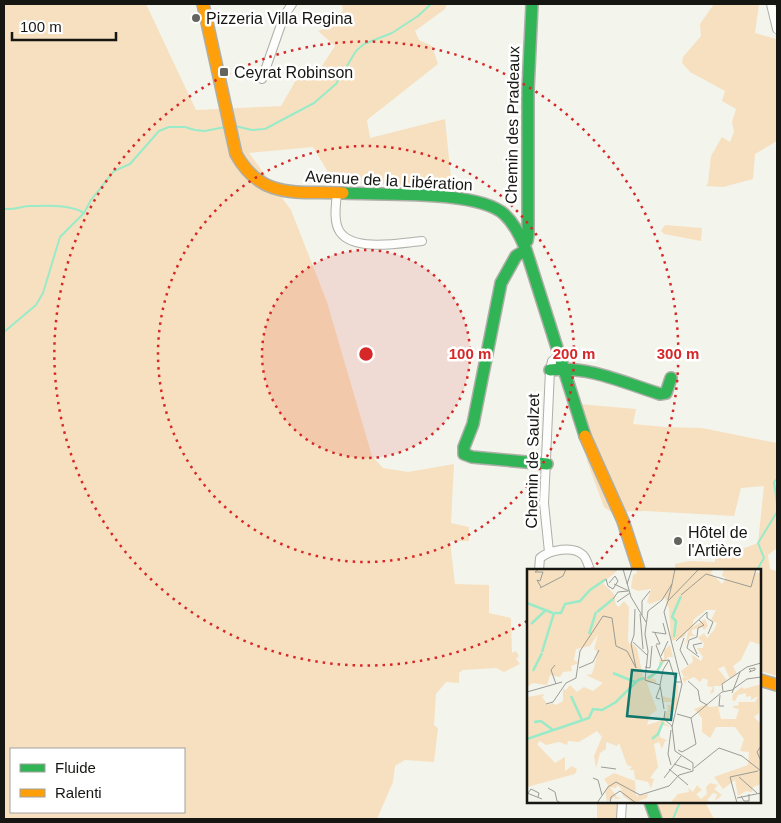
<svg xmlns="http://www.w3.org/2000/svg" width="781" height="823" viewBox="0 0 781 823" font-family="Arial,sans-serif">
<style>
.green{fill:#f7e0bf;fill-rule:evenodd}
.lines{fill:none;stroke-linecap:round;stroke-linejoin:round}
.stream{stroke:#99eac8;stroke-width:2}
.street-casing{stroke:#aeafa9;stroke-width:10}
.fast-casing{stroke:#aeafa9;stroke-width:14}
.slow-casing{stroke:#aeafa9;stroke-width:14}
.street{stroke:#fdfdfc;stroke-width:8}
.fast{stroke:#30b455;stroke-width:11}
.slow{stroke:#ff9f0a;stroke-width:11}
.ring{fill:none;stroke:#d62828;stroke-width:2.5;stroke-dasharray:2.5 5}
.poi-dot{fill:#63645e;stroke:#fff;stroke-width:2}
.labels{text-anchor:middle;stroke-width:5;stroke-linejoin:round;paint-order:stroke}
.poi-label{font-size:16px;fill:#161712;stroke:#fff;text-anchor:start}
.street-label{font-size:16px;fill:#161712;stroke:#fff}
.inset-river{fill:none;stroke:#99eac8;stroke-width:2.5}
.inset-road{fill:none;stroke:#9b9c95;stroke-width:1}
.view{fill:#0f766e;fill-opacity:0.15;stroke:#0f766e;stroke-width:2.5}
.inset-edge{fill:none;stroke:#161712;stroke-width:2.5}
.centre{fill:#d62828;stroke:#fff;stroke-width:2.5}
.ring-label{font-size:15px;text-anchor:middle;font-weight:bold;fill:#d62828;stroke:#fff;stroke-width:5;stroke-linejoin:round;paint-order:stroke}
</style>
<rect width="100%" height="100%" fill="#f3f4ec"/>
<path class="green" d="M4 4H146L196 110 281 106 304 66 318 72 335 46 318 31 333 26 330 19 343 11 342 4H447L445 9 415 31 419 40 432 46 438 64 367 120 370 138 445 119 452 188 334 182 313 147 249 153 291 210 327 302 372 456 383 468 408 472 454 464 451 523 469 527V541H450L455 584 489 585V613L511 618 512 653 516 651 519 656 516 659 520 664 504 672 496 668 463 670 459 673V683L446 682 436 694 434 725 438 728 434 762 405 760 395 766 393 782 377 819H4ZM11 749H184V812H11Z
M714 4H759L755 33 776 39 772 4H777V141L755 154 753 179 723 187 706 186 708 183 711 156 722 137 730 142 734 132 732 122 736 109 722 101 725 91 690 72 682 63 683 57 701 36 700 24Z
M665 225 702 228 701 241 664 234 661 231Z
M579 404 636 409 633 424 665 427 702 428 777 443V548L768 555 770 569 777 571V676L760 671V570H675V564L689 561 715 562V559L758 543 764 486 741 488 734 516 645 511 611 512 604 507 587 461Z
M597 802H617V819H597Z
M656 802H705L714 819H647L657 806Z"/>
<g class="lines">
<path class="stream" d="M235 126 252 130 265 129 314 103 336 84 356 51 364 44 392 33 418 16 431 4
M4 209C16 210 21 206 30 206 47 206 70 204 84 213
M4 332 36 305 43 293 60 237 84 213 91 200 114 171 130 164 159 131 169 127H185L195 130 205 131 225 127
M777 479 774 482 777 504
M757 570 764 558 758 543 777 512
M673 819 680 802"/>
<g class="street-casing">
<path id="street" d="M771 4 777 29
M262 79 284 16 292 4
M337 193C336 204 333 222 340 232 354 252 400 243 422 241
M549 552 544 503 550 370 552 361 559 356
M539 570 540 558C550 550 573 545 583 555 587 559 588 565 590 570
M621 819 622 802"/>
</g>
<g class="fast-casing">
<path id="fast" d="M343 193C382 195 477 190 504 214 515 224 521 237 526 250L585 436
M523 243 527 241 528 235V90L532 4
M526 250 516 256 501 283 473 424 464 447V454L472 457 547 464
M550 370C587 365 625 383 660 394L666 393 671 378
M650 802 656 819"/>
</g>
<g class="slow-casing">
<path id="slow" d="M203 4 236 154C261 200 297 191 343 193
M585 436 623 521 639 570
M760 680 777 685"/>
</g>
<use href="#street" class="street"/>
<use href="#fast" class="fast"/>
<use href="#slow" class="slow"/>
</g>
<circle cx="366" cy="354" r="104" fill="#d62828" fill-opacity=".12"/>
<g class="ring">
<circle cx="366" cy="354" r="104"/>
<circle cx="366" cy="354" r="208"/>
<path d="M527 621A312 312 0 1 1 592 569"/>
</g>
<g class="poi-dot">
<circle cx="196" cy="18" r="5"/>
<rect x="219" y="67" width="10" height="10" rx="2.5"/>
<circle cx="678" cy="541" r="5"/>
</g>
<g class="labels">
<g class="poi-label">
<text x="206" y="24">Pizzeria Villa Regina</text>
<text x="234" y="78">Ceyrat Robinson</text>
<text x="688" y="538">Hôtel de<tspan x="688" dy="18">l'Artière</tspan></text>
</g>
<g class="street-label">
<text transform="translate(512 125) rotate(-89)" y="6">Chemin des Pradeaux</text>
<text transform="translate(389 180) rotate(3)" y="6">Avenue de la Libération</text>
<text transform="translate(532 461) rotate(-89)" y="6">Chemin de Saulzet</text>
</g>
</g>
<g transform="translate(527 569)">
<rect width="234" height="234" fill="#f3f4ec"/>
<path d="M0 0H92L76 14 87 25 89 36 92 38 97 32 102 38 101 71 103 77 105 74 110 79 116 108H120L132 98V91L137 90V81L143 76 146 88H141L125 110H129V114H120L130 141 123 146 120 156 133 152 141 141 140 136H144L145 133H136L135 127 147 130 150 114 151 117 150 137 145 136 149 138 146 144 141 143 145 146 137 153 143 158 136 156 133 163V168L141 172H138L135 180 132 173 127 175 131 198 123 209 127 210 124 219 121 213 108 210 107 201H102L105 198 100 196 92 174 90 177 79 173V180L73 184 69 199 67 187 75 168 70 162 52 173 41 172 40 176 32 173 19 176 13 172 10 175 28 194 38 188V202L45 197 50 200 48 205 0 218V128L18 125 15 128 21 136 25 134 29 136 36 132V120L39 121 43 116 50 123 57 118 66 122 76 114 59 106 65 105 69 91 71 83 67 80 71 65 63 77 49 80 47 91 52 94 44 97 45 102 36 103 33 108 23 106 20 116 5 114 0 119ZM109 0H186L184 4 195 15 199 9 195 7 197 0H229V4L234 3V76L223 72 214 91 206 97 210 105 203 110 197 97 191 100 200 111 193 117H187V123L183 125 186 118 180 117 181 111 176 109 173 113 167 108 158 112 159 116 155 109 163 107 157 108 154 102 166 93 165 86 174 92 176 88 170 79H176L177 74 171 69 177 64 180 69 187 61 190 54 184 51 189 41H179L166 51V58L178 50 181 57 177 61 175 58 165 61V65L170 67H163L158 77 162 58 157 68 144 72 142 40 138 29 123 35 120 33 124 20 111 22 104 19 106 6 110 4ZM234 115 232 144 227 148 234 155V215L226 218 225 223 219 222 211 227 208 211 196 220 187 208 221 196 222 183 213 182 217 170 208 158H189L183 169 175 163V149L167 140 180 135 182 138 191 137 194 150H209L212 140 206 139V137L212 136 211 133H228L231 127 224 131V127L219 128V124L211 126 208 132 205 131 206 125 215 118 217 120ZM87 204 108 212 109 227 121 225 120 229 106 234 96 227 94 219 90 216 89 219 83 218 90 228 95 229 88 230V228L80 233 78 222 81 216 77 210ZM183 214 191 216 187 220 195 226 188 232 190 225 186 224 180 231 185 234H143L151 225 162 223 161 219 166 223 170 216 175 221 169 225 174 230 180 225 179 218Z" fill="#f7e0bf"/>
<path class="inset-river" d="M0 34 26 44M70 43 86 30M27 44H34L38 35 53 32 63 21 79 10M4 55 19 41M62 65 69 43M147 68 149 52 145 48 154 27M15 83 27 44M6 102 15 84M86 104 108 113M121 109 130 103 135 93M44 127 55 151M7 153 14 152 26 161M0 170 62 149 66 140 75 141 89 133 111 111 117 109M125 170 131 165 136 153"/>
<path class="inset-road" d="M12 0 8 3H16L13 12 10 11 14 18M96 0 104 28 119 53M79 10 81 17 86 20 91 12 88 7 82 14M87 15 102 22M100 15 105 0M13 19 36 7 39 0M154 26 179 5 224 18 229 0M86 30 91 23 101 22M141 31 145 15M90 33 103 24M113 45 116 80M115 46V32L123 22M125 63 139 65 136 54M128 64 133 75H129M157 69 153 81 161 96M149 72 180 43V49L186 53 181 65M106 73 120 86M129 76 135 92 142 91 149 113H154M170 85 166 76 175 74M134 87 141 72M172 88 160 79 162 71 170 68 171 59 177 56 172 51M28 96 24 101 29 115M118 98 123 99 125 77M52 99 66 93 72 81M222 103 228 101V99L222 100 224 102M161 112 171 121 173 132 180 136M133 116 136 101 142 91M133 118 129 129 133 130M196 122 195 115 220 98 234 94M0 123 35 113M205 124 213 103M193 126 192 137H197M19 135 26 133 39 114 49 109 53 82 76 47 85 49 89 77 100 82 109 99 104 75 107 66 108 40M137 140 133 116 118 111 121 82 118 65 121 42 135 31 145 15 148 0M150 145 164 149 195 123 205 121 220 110 234 108M145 158 155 115 137 43 141 32 172 0M144 161 141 185 144 196M234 177 230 183 234 192M151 181 155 183 169 175 164 149M147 195 164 201M74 198 89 200M167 199 192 179 215 187 234 202M142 200 161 216M212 208 230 224M66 209 71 211 75 226M137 209 154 187M21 219 28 223 30 232 34 234M0 224 15 230M1 224 4 220 12 224 11 228M214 227 217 232H222V225M210 229 234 224M70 234 81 218 89 213 113 226 142 217 152 206 166 202V194L148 182 145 157 137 150 138 142M83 234 84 228 93 222 109 234M210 234 203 208 231 202"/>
<path class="view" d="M105 101 149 105 144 151 100 147Z"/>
<rect width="234" height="234" class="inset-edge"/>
</g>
<circle cx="366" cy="354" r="8" class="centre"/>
<g class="ring-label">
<text x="470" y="359">100 m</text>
<text x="574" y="359">200 m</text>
<text x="678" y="359">300 m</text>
</g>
<rect width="781" height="823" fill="none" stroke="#161712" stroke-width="10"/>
<rect x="10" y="748" width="175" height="65" fill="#ffffff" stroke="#a2a2a0"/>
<rect x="20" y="764" width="25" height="8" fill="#30b455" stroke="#a2a2a0"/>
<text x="55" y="773" font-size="15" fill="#161712">Fluide</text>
<rect x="20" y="789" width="25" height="8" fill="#ff9f0a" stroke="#a2a2a0"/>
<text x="55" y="798" font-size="15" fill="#161712">Ralenti</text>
<path d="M12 32v8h104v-8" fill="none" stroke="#161712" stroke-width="2.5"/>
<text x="20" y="32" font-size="15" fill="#161712" stroke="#ffffff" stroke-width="4" paint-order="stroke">100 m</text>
</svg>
